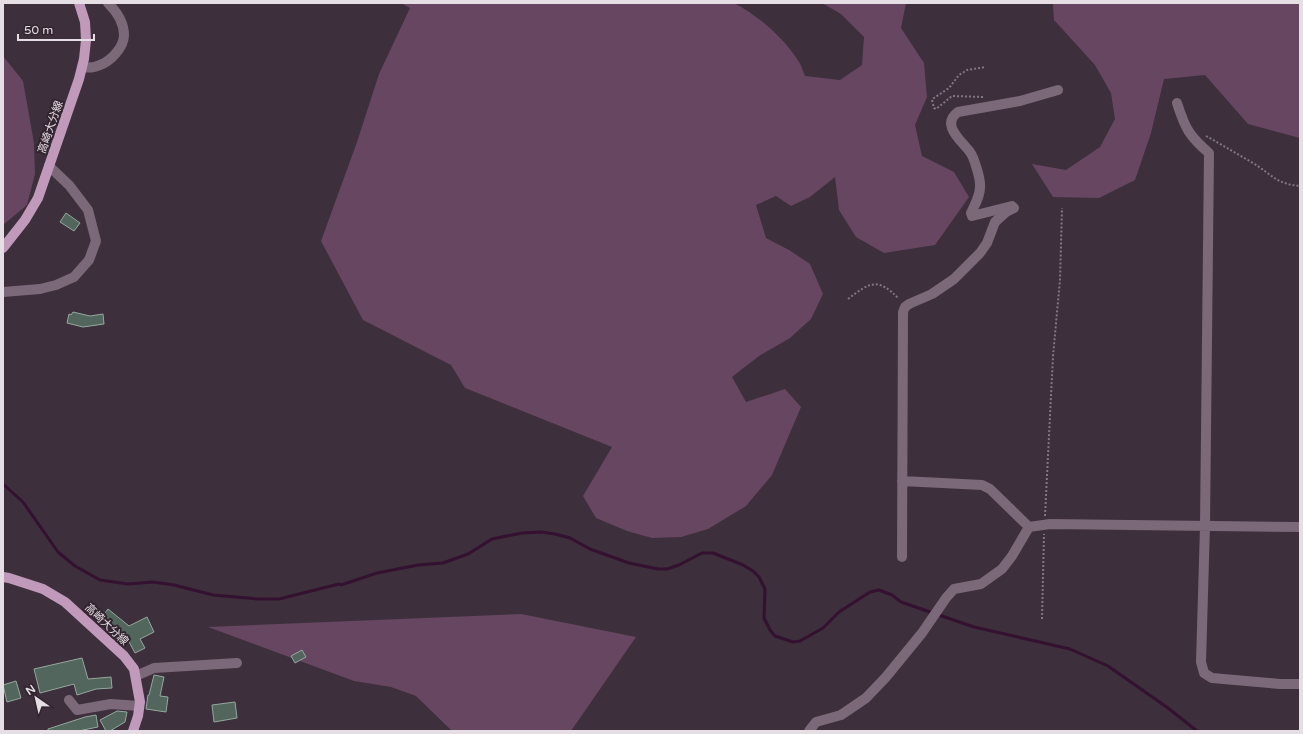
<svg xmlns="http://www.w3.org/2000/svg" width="1303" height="734" viewBox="0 0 1303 734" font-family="'Varela Round','Noto Sans JP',sans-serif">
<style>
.green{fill:#674662}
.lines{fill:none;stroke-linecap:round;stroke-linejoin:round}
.stream{stroke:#341131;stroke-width:3}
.building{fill:#53665d;stroke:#94a99f}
.path{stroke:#837882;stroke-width:2;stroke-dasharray:2 2;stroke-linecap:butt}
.minor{stroke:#7b6878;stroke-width:10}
.major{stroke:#c19abb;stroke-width:10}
.labels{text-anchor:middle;stroke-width:4;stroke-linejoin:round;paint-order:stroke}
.street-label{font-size:11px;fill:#e6dee5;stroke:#322530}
</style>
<rect width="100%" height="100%" fill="#3d2f3b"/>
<path class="green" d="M401 3H734C756 14 784 38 797 59 801 64 803 71 805 76L840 80 862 65 864 37 841 14 822 3H906L901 28 924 63 927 97 915 125 922 156 954 172 969 197 935 245 884 253 856 237 839 210 835 177 810 197 791 206 776 196 756 205 766 238 789 250 810 264 823 294 811 319 790 338 759 356 732 377 746 402 785 389 801 407 772 475 746 506 708 529 681 537 652 538 627 531 596 518 583 496 612 447 465 388 451 365 363 320 321 241 357 142 379 74 410 8Z
M1052 3H1300V138L1248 124 1205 75 1164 79 1151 133 1135 180 1099 198 1053 197 1032 164 1066 170 1100 147 1115 119 1111 93 1095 65 1054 20 1053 5Z
M3 56 23 81 34 143 35 174 27 205 3 225Z
M521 614 636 637 571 731H452L416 696 391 687 354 681 208 627Z"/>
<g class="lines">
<path class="stream" d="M3 484 23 502 58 552 75 566 100 580 128 584 153 582 174 585 213 595 258 599H279L339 584 341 585 377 573 418 565 443 563 468 554 492 539 522 533 541 532 555 534 570 538 590 549 629 563 658 569H667L679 565 702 553H713L743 565 753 571 759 577 765 589 764 618 770 630 775 636 793 642 800 641 823 628 839 612 870 592 879 590 892 595 901 602 974 627 1070 649 1108 666 1168 708 1197 731"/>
</g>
<path class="building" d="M66 213 80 223 74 231 60 222Z
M73 312 90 316 103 314 104 324 83 327 67 323 69 314 71 315Z
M108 609 129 626 147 617 154 632 140 639 145 648 135 653 128 640 101 618Z
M302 650 306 657 295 663 291 656Z
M82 658 88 679 111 677 112 688 96 689 77 695 74 684 40 693 34 669Z
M154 675 164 677 160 696 168 697 166 712 146 709 148 695H149Z
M16 681 21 698 7 702 3 685Z
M235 702 237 718 214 722 212 705Z
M117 711 127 712 125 722 110 731H106L100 720Z
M96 715 98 727 78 731H48V729L85 717Z"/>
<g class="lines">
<path class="path" d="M983 97 952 96 936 109 934 108 932 100 934 98 949 88 959 75 967 70 986 67
M1206 136C1222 145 1237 154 1253 163 1271 174 1276 184 1300 186
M848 299C870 282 878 277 899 299
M1045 516 1053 356 1060 280 1062 208
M1042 619 1044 534"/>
<path class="minor" d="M82 67C88 68 94 68 100 65 111 61 124 47 124 35 124 23 116 11 108 3
M1177 103C1185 128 1189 136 1209 153L1205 526 1201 662 1204 673 1212 678 1280 684H1300
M3 292 40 289 56 285 74 277 89 260 96 241 88 210 69 185 49 166
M902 481 982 485 990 489 1029 527
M902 557 903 312 905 307 909 304 932 294 954 279 980 253 987 243 995 222 1006 212 1014 208 1012 206 972 216 971 213C975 204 981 195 980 184 980 178 974 157 970 152 962 141 940 125 958 112L1020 101 1058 90
M136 676 154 668 237 663
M69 700 77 710 111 704 139 706
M809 731 816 722 841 715 866 698 886 677 922 633 946 598 954 589 981 584 1002 569 1012 556 1029 527 1050 524 1300 527"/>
<path class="major" d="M3 248 25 220 38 198 79 79 84 59 86 40 85 22 79 3
M3 577 9 578 43 589 65 602 124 656 134 669 140 702 138 716 133 731"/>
</g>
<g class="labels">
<g class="street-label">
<text transform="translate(50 127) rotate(-71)" y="4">高崎大分線</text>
<text transform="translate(107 624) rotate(43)" y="4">高崎大分線</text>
</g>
</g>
<rect width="1303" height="734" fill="none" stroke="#e6dee5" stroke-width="8"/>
<g transform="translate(36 698) rotate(326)" stroke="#322530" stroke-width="3" paint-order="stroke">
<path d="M0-3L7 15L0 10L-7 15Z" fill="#e6dee5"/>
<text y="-6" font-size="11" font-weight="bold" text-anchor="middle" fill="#e6dee5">N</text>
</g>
<path d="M18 34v6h76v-6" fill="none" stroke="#e6dee5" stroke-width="2"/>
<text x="24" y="34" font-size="12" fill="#e6dee5" stroke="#322530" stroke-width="3" paint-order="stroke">50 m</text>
</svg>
